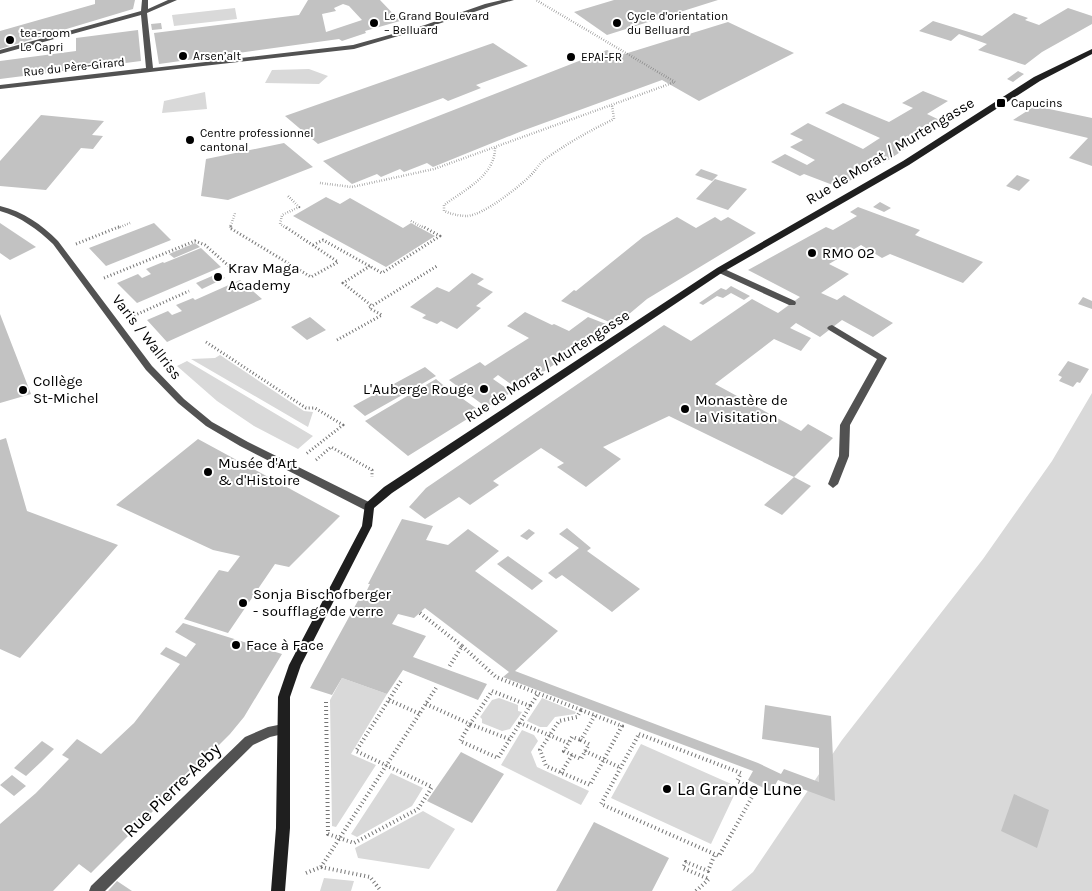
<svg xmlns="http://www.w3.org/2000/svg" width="1092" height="891" viewBox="0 0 1092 891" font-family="Karla,sans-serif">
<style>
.green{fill:#d9d9d9}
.building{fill:#c2c2c2;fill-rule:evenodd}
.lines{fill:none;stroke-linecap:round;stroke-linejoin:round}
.path-far2{stroke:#747474;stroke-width:2.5;stroke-dasharray:0.5 2;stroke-linecap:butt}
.path-far1{stroke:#747474;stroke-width:3;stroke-dasharray:1 2.5;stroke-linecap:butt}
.path{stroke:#747474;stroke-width:4;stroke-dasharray:1 3;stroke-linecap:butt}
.service{fill:#525252;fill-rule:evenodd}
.minor{fill:#525252;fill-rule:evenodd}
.tertiary{fill:#525252;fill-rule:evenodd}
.secondary{fill:#1f1f1f;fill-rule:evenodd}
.poi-dot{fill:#000;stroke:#fff;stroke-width:2}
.labels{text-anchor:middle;stroke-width:4;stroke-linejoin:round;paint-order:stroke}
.far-poi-label{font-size:12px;fill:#000;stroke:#fff;text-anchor:start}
.far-street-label{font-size:12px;fill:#000;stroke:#fff}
.street-label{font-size:15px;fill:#000;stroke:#fff}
.poi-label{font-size:15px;fill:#000;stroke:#fff;text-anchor:start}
.near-poi-label{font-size:18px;fill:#000;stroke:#fff;text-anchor:start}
.near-street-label{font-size:18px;fill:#000;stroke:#fff}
</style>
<rect width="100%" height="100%" fill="#fff"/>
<path class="green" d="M235 8 237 19 174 26 172 15Z
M309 69 328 76 319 84 265 83 272 70Z
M205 92 207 109 162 113 164 101Z
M220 355 304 411 313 412 308 427 191 359 215 358Z
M187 361 313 436 298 449 254 426 217 401 177 366Z
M1092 393V891H731L753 872 842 740 983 559 1052 461Z
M342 678 387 694 351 754 376 765 336 827 332 826 330 700Z
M499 698 518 705V711L522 712 510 729 502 731 482 723V719L480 717 492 700Z
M542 698 576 712 575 714 555 717 547 727H540L527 721Z
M522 730 534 735 538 741 531 752 537 767 589 791 581 805 501 765Z
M641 744 738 787 711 844 611 798Z
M391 773 423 788 412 806 357 837 351 834Z
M423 811 455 829 429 869 358 858 355 848Z
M324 878 354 881 351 891H320Z"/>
<path class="building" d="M95 0H135L133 9 0 49V31L95 4Z
M308 0H380L400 21 365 31 366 33 342 41 339 39 159 64 154 33 299 15ZM343 4 349 6 362 20 326 32 322 14 336 11 334 8Z
M614 0H718L607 35 574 12Z
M1068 8 1092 16V24L1042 52 1025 65 978 50 987 44 959 34 951 41 919 31 933 21 982 36 1014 13 1028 18 1025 20 1039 25Z
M728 22 794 53 699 101 662 80 522 131 433 167 427 163 404 172 400 169 381 177 377 174 352 184 323 161 607 50 618 56Z
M161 23 162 29 152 30 151 24Z
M138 30 141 61 0 79V61L76 51V38Z
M493 43 528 66 476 85 481 88 448 101 443 98 318 144 285 116Z
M1018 71 1024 74 1013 82 1007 79Z
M923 91 948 101 927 114 946 123 924 138 920 136 908 142 912 144 890 159 838 187 804 174 800 176 771 162 785 154 807 165 815 160 790 147 803 140 790 134 808 123 863 149 880 138 825 113 843 103 889 122 913 108 902 103Z
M1035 106 1092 118V166L1069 158 1088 138 1013 120Z
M41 115 104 121 92 135 103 136 93 149 81 148 46 190 0 186V161Z
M284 143 313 167 228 200 201 196 206 159Z
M701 169 718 175 712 181 695 175Z
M1017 175 1030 180 1019 191 1006 186Z
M715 179 747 189 728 210 696 199Z
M326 197 340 204 350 198 403 228 411 223 435 236 386 267 293 216Z
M880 202 891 208 884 212 873 207Z
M858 207 920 230 915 235 983 262 963 283 890 254 882 258 861 245 829 264 849 274 821 293 837 300 844 295 893 323 873 337 842 320 820 337 796 323 790 328 811 338 801 351 774 339 715 384 801 431 808 424 833 438 794 477 669 416 603 447 621 459 586 487 557 467 564 463 541 448 493 481 499 485 470 505 459 497 425 519 409 507 426 488 664 325 691 341 752 299 778 313 800 297 748 270 826 227 833 230 857 216 850 212Z
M677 217 696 228 715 217 721 221 728 217 756 233 647 299 616 325 561 301 574 290 576 291 643 237Z
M0 223 36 247 10 260 0 253Z
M154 223 171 240 106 266 89 248Z
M195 243 200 247 174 258 169 254Z
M201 248 221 267 137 303 117 283 138 274 142 278 151 274 146 269 163 262 164 263Z
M219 273 225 278 202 289 196 283Z
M472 273 484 279 477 284 493 292 476 306 481 308 457 329 441 321 437 324 422 318 426 315 410 307 437 287 449 292Z
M240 280 262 299 167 342 147 320 168 311 172 315 182 311 176 305 193 298 195 300Z
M731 286 750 296 744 300 731 293 723 298 717 296 703 305 699 303 721 288 726 290Z
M1083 297 1092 301V309L1078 304Z
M525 312 552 325 554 324 569 331 588 317 611 326 518 389 498 375 493 379 512 392 486 407 449 380 480 362 485 366 529 338 507 326Z
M0 314 31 394 0 403Z
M310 317 326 330 307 340 291 327Z
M1068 361 1089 369 1080 383 1077 382 1073 387 1059 381 1062 377 1058 375Z
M425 367 436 376 365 416 353 406Z
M436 379 449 390 455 387 467 396 463 399 480 411 408 456 365 421Z
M6 438 27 511 118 545 20 658 0 649V440Z
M198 439 340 516 289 567 275 564 228 633 184 619 219 570 228 572 240 556 213 550 116 505Z
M794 477 811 486 782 515 764 505Z
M402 519 433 526 426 540 448 545 468 529 499 551 475 571 558 631 515 671 758 763 781 774 784 769 819 782V748L762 739 765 705 831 716 835 801 778 780 771 792 748 780 753 771 503 677 509 672 425 608 414 618 398 614 392 624 426 636 413 657 487 684 478 700 403 670 387 694 342 678 332 695 310 688 360 597 363 598 370 584H368Z
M567 528 591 548 587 551 640 589 612 612 562 575 556 579 548 573 579 548 559 534Z
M529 529 535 533 527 540 520 536Z
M508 556 543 581 532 590 497 564Z
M183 623 282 654 244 717 230 734 91 873 79 864 53 891H0V824L36 793 69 759 62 755 77 739 101 754 134 723 180 664 160 654 166 647 186 657 196 644 175 632Z
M42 741 54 749 41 762 26 776 14 768Z
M461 752 504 774 472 823 427 801Z
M12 775 26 786 14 796 0 785Z
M1014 794 1049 810 1037 848 1001 831Z
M594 822 669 858 652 891H556Z
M117 881 132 891H108Z"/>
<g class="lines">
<path class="path-far2" d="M495 148C495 176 464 190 444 205V211C451 214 459 216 467 216 484 215 519 187 531 175 536 170 539 164 544 160 566 144 589 131 614 119L612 105
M320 183 352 187 434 169 675 82 536 0
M411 221 424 228
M118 228 130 223
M230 228 235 213
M286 228 280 224 282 215 299 207 287 195"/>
<path class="path-far1" d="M231 226 230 228 311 277 338 262 284 226
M76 244 121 226
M313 245 323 240 382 273 440 236 422 226
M370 266 343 283 372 306 437 266
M104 278 195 241 205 245 230 267
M131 317 189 291
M337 340 382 315 369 308 372 306
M206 342 306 408H315L343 425 306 454
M316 460 331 447 372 470V477"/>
<path class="path" d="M420 613 462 646 449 667
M462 646 496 677 581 710
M389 700 420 714
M326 702 328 834 354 843 418 809 432 787 356 751 401 681
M426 704 470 724 492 691 530 706 520 723 568 743
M530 706 538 694
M581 710 622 726 590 785 546 766 540 750 559 721 577 717Z
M639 734 741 773 737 781 756 790 719 856 601 804Z
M509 739 470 724 460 741 498 758 520 723
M585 751 621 768
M572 755 564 751 572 737 581 740
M561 773 572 755 581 759 589 744 581 740 595 715
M321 867 370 877 381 891
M306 873 321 867 436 688
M696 891 709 879 683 868 686 862 708 871 715 854"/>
<path class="service" d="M720 267 795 301 796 303 795 305H789L717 272 716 270Z
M832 325 887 358 850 425 849 456 838 484 833 488 828 484 839 456 840 425 877 359 829 330 827 328 829 326Z"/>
<path class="minor" d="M142 0H148V9L168 0H177L147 13 153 68 353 45 425 25 485 4 502 0H514L489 7 429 27 354 49 0 89V85L146 68 141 15 0 54V50L141 11Z
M283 724 287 725 289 729 287 733 270 737 253 745 105 891H89L91 886 245 737 268 727Z"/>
<path class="tertiary" d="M0 206C24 212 41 224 58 241L152 366 184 399 212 422 248 442 373 504 374 507 373 510H365L240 446 206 426 178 403 146 370 53 244C37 229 21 217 0 211Z"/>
<path class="secondary" d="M1092 49V54L1040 81 909 165 723 272 392 493 374 508 372 526 301 665 290 697V828L285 891H271L276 828 278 697 289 665 362 526 365 504 384 487 717 268 903 161 1034 77Z"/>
</g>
<g class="poi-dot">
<circle cx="374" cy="23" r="5"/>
<circle cx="617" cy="23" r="5"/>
<circle cx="10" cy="40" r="5"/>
<circle cx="183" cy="56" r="5"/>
<circle cx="571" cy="57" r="5"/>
<rect x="996" y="98" width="10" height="10" rx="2.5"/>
<circle cx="190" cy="140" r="5"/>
<circle cx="812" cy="253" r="5"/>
<circle cx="218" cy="277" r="5"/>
<circle cx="484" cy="389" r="5"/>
<circle cx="23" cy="390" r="5"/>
<circle cx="685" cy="409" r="5"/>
<circle cx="208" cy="472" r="5"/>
<circle cx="243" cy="603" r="5"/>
<circle cx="236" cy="645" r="5"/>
<circle cx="667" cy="789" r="5"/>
</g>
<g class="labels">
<g class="far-poi-label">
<text x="384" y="20">Le Grand Boulevard<tspan x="384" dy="14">– Belluard</tspan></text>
<text x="627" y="20">Cycle d'orientation<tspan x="627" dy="14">du Belluard</tspan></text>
<text x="20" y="37">tea-room<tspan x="20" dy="14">Le Capri</tspan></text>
<text x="193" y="60">Arsen’alt</text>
<text x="581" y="61">EPAI-FR</text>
<text x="1011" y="107">Capucins</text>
<text x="200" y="137">Centre professionnel<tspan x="200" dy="14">cantonal</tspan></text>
</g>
<g class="far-street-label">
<text transform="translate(74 67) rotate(-6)" y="4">Rue du Père-Girard</text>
</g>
<g class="street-label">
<text transform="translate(890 151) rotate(-31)" y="5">Rue de Morat / Murtengasse</text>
<text transform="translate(147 337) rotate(52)" y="5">Varis / Wallriss</text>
<text transform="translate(547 366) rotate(-33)" y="5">Rue de Morat / Murtengasse</text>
</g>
<g class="poi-label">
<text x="822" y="258">RMO 02</text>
<text x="228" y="273">Krav Maga<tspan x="228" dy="17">Academy</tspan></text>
<text x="33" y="386">Collège<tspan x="33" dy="17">St-Michel</tspan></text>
<text x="474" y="394" text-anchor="end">L'Auberge Rouge</text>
<text x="695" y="405">Monastère de<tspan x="695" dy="17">la Visitation</tspan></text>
<text x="218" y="468">Musée d'Art<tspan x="218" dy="17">&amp; d'Histoire</tspan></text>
<text x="253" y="599">Sonja Bischofberger<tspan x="253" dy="17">- soufflage de verre</tspan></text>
<text x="246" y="650">Face à Face</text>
</g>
<g class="near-poi-label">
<text x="677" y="795">La Grande Lune</text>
</g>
<g class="near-street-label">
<text transform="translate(172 790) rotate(-44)" y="6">Rue Pierre-Aeby</text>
</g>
</g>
</svg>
